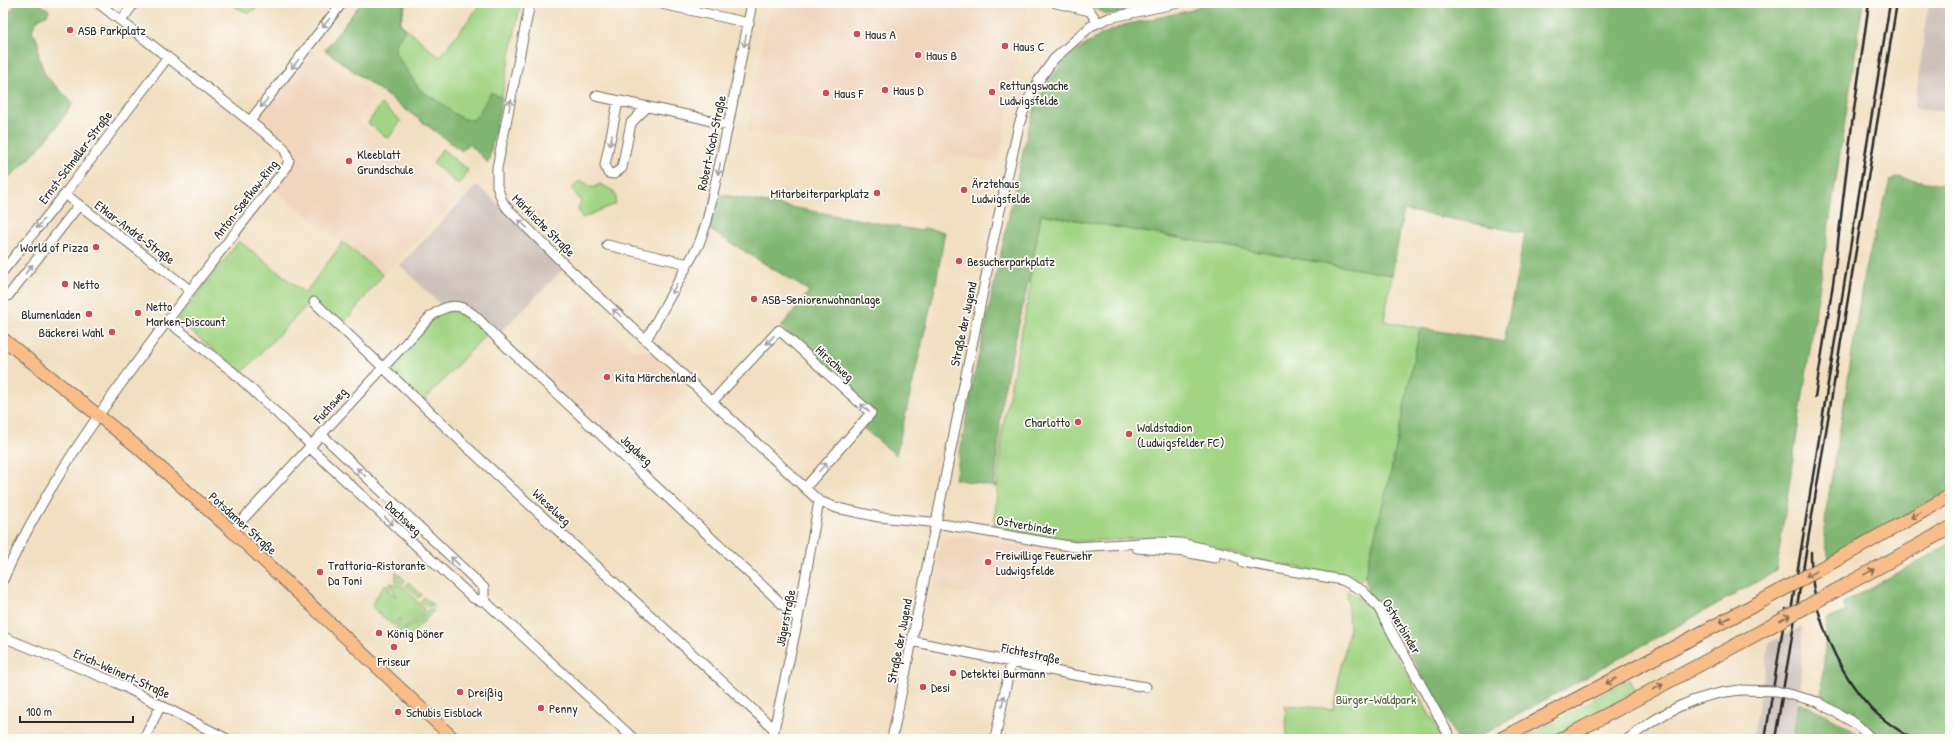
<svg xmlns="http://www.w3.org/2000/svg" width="1953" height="742" viewBox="0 0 1953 742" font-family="'Patrick Hand',sans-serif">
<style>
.built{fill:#f1d5bd}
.industrial{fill:#cec1ba}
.green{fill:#a1d483;stroke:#668057}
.forest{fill:#80b671;stroke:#56704e}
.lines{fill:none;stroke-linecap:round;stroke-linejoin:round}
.minor-casing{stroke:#716a60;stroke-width:11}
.major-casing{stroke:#716a60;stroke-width:14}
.highway-casing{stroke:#716a60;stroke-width:15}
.minor{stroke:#fff;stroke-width:9}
.major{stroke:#f8bd89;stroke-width:12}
.highway{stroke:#f8bd89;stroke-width:13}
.rail{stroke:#2b2b2b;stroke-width:2.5}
.minor-bridge-casing{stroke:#716a60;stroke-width:11;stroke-linecap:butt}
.highway-bridge-casing{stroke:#716a60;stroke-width:15;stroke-linecap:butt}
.minor-bridge{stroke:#fff;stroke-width:9}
.highway-bridge{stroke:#f8bd89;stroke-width:13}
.oneway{stroke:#a0a0a0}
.oneway2{stroke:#876d55}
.poi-dot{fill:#d1495b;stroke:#fdfcf7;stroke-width:1.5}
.labels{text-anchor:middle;stroke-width:3.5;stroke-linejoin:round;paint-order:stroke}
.poi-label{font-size:13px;fill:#2b2b2b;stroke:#fdfcf7;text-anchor:start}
.street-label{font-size:13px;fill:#2b2b2b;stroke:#fdfcf7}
.park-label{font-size:13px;fill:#4e5e45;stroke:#fdfcf7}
</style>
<rect width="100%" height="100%" fill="#fdfcf7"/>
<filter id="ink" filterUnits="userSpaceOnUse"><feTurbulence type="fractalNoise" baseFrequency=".025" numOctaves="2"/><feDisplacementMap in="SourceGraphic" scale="8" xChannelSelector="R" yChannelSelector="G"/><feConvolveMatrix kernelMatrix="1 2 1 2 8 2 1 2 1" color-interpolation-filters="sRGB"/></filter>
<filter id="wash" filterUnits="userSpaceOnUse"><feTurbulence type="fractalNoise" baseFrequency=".012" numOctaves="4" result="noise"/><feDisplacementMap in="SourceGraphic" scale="16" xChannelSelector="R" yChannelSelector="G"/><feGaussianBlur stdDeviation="0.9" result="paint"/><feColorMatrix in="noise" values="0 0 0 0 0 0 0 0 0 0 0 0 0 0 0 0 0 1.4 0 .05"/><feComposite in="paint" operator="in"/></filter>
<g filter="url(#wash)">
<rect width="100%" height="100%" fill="#f2dfc1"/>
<path class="built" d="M771 3 1028 4 998 163 947 154 944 164 932 166 926 170 914 168 915 161 747 131Z
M308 47 375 97 357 120 457 200 383 275 271 187 289 158 250 121Z
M583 301 634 351 652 353 688 388 623 455 527 366Z
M962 536 1031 549 1020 605 932 587 939 550 943 541 949 537Z"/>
<path class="industrial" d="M1929 3H1950V112L1914 108Z
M477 185 566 266 496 337 443 307 400 265Z
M1802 626 1801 683 1792 739H1753L1769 643Z"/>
<path class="green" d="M233 3H256L257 8 249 13 235 7Z
M361 3H406L400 23 439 57 482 3H521L488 163 469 144 462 151 325 50Z
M381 104 401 121 388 139 368 123Z
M442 149 468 170 459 185 433 163Z
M578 182H584L593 188 600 184 612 190 616 196 615 204 582 218 578 209 581 201 572 189Z
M1041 214 1392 275 1384 321 1420 328 1392 469 1365 575 1358 583 1343 576 1249 558 1186 540 1160 537 1074 542 994 528 1002 431 1031 284 1029 283Z
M239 241 305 293 343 242 383 275 341 327 312 300 243 372 237 369 177 320Z
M454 305 489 331 421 404 383 367 443 307Z
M396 572 406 581 404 583 396 582Z
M408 582 422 595 418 598 406 586Z
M390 583 403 586 424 609C420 623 406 622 400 634L396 628 400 620 399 618 394 626 373 608 372 604 384 585 387 584 391 593 396 596Z
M1347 591 1360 598 1371 609 1443 739H1287L1285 705 1333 709 1349 630Z
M424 597 434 606H426L420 602Z
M432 609 434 611 405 641 404 639 405 629 419 621 427 610Z
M1630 679 1636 692 1549 739H1523Z"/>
<path class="forest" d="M17 3H39L49 10 47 15 38 19 32 30 38 42 39 58 46 76 73 103C61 124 24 169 3 181V20Z
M361 3H405L399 23 406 29 396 42 395 52 420 90 444 105 453 113 464 119 473 120 479 113 491 92 502 98 488 163 469 144 462 151 325 50Z
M1075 3H1161L1106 15 1093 6Z
M1204 3H1863L1776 571 1475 739H1457L1388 614 1367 590 1365 575 1391 471 1420 328 1504 342 1525 233 1404 210 1392 275 1041 214 1029 283H1028L1002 398 995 487 955 479 974 377 1008 220 1028 129 1036 105 1047 83 1070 55 1101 35 1124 25 1192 10Z
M1897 177 1950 186V496L1830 563 1824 536 1826 511 1846 392 1864 273 1890 181Z
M713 193 922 231 924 228 945 232 936 283 896 455 863 428 875 413 781 327 809 291 705 227Z
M1950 544V739H1881L1860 719 1821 697 1827 620 1846 611 1843 603Z
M1798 703C1823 711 1843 723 1864 739H1793Z"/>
</g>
<g filter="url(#ink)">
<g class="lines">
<g class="minor-casing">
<path id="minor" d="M530 3 497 168V186L502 201 507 208 566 266 819 501 837 508 879 517 930 522 1075 547 1157 542 1180 543 1228 554 1248 562
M657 3 749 23
M1056 3 1090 11 1098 23
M121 21 134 3
M596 96 696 117 728 126
M618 102 605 165 608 173 614 174 622 168 631 123 647 107
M250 121 342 3
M65 194 190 290
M607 245 688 264
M3 271 65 194 167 58
M3 295 8 296 12 291 79 205
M314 302 467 447 774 729
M167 321 233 372 311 445
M646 340 699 244 707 221 728 126 752 3
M713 401 779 330 871 413 805 488
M321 434 484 588V599L488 604 634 739
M309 447 473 598 481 601 484 599
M232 531 430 317C460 292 474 315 496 337L798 619
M1137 548 1185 552 1215 558
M1242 562 1342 580 1363 591 1378 607 1451 739
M3 580C38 501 86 431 137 362 185 296 235 232 286 168L289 160 284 148 98 3
M3 637 117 683 227 739
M912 641 1074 675 1146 687
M1818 702 1856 724 1872 739
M144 739 161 705
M772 739 798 619 819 501
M892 739 994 237 1019 125 1026 104 1039 80 1054 59 1091 26 1109 18 1178 3
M995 739 1011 662
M1628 739C1664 711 1694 695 1740 690"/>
</g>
<g class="major-casing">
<path id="major" d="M3 339 135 445 232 531 454 739"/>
</g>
<g class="highway-casing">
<path id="highway" d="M1845 555 1950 496
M1835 591 1950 528
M1501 739 1760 602
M1562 739 1751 637"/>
</g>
<use href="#minor" class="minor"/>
<use href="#major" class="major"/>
<use href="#highway" class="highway"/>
<path class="rail" d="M1815 397 1833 284 1852 124 1869 3
M1811 552C1810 608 1834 668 1872 709 1883 721 1899 730 1912 739
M1790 617 1890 3
M1765 739 1786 609
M1775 739 1897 3"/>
<g class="minor-bridge-casing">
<path id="minor-bridge" d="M1740 690 1777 691 1818 702"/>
</g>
<g class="highway-bridge-casing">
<path id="highway-bridge" d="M1760 602 1845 555
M1751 637 1835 591"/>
</g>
<use href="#minor-bridge" class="minor-bridge"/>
<use href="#highway-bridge" class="highway-bridge"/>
</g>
<defs><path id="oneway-shaft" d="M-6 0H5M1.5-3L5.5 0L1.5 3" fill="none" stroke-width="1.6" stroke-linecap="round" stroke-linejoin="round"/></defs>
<g class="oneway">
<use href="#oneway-shaft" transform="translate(326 23) rotate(128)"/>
<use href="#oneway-shaft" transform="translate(745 41) rotate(101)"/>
<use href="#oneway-shaft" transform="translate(295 64) rotate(128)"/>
<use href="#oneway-shaft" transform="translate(264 103) rotate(129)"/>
<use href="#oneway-shaft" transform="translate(510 105) rotate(-79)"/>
<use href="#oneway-shaft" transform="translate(611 140) rotate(102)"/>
<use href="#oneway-shaft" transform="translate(719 169) rotate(102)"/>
<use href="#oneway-shaft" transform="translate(40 224) rotate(128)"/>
<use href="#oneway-shaft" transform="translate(523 224) rotate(-136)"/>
<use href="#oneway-shaft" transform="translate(29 269) rotate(-51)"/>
<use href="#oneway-shaft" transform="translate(674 289) rotate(118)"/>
<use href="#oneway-shaft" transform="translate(617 313) rotate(-138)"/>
<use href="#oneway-shaft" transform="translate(770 340) rotate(133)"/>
<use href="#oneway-shaft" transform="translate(865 408) rotate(-138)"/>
<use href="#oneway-shaft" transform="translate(823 467) rotate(-48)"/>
<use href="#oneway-shaft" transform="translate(361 472) rotate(-137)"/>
<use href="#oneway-shaft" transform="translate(389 521) rotate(43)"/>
<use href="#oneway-shaft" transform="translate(455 561) rotate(-137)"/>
<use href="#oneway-shaft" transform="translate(1003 701) rotate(-78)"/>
</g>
<g class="oneway2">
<use href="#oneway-shaft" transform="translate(1916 515) rotate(151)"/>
<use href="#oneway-shaft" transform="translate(1869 572) rotate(-29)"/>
<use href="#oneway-shaft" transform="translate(1811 574) rotate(151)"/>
<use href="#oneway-shaft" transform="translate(1785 618) rotate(-29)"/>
<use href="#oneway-shaft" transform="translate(1725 620) rotate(152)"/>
<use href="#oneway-shaft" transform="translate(1611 681) rotate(152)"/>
<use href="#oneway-shaft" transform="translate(1658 687) rotate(-28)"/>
</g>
</g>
<g class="poi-dot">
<circle cx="70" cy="30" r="4"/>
<circle cx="857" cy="34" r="4"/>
<circle cx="1005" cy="46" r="4"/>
<circle cx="918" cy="55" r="4"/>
<circle cx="885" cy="90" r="4"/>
<circle cx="992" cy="92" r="4"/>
<circle cx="826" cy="93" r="4"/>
<circle cx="349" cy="161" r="4"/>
<circle cx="964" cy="190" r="4"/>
<circle cx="877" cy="193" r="4"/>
<circle cx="96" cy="247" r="4"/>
<circle cx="959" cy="261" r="4"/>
<circle cx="65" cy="284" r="4"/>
<circle cx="754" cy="299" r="4"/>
<circle cx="138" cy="313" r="4"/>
<circle cx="89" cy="314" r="4"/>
<circle cx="112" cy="332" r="4"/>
<circle cx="607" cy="377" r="4"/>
<circle cx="1078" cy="422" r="4"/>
<circle cx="1129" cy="434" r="4"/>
<circle cx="988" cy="562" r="4"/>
<circle cx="320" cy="572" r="4"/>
<circle cx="379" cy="633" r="4"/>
<circle cx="394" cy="647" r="4"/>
<circle cx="953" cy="673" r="4"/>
<circle cx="923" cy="687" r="4"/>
<circle cx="460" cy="692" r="4"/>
<circle cx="541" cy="708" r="4"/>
<circle cx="398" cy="712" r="4"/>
</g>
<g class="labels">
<g class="poi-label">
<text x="78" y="35">ASB Parkplatz</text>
<text x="865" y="39">Haus A</text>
<text x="1013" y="51">Haus C</text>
<text x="926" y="60">Haus B</text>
<text x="1000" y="90">Rettungswache<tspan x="1000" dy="15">Ludwigsfelde</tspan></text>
<text x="893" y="95">Haus D</text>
<text x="834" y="98">Haus F</text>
<text x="357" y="159">Kleeblatt<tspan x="357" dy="15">Grundschule</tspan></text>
<text x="972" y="188">Ärztehaus<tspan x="972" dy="15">Ludwigsfelde</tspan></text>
<text x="869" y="198" text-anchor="end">Mitarbeiterparkplatz</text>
<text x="88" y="252" text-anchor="end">World of Pizza</text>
<text x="967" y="266">Besucherparkplatz</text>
<text x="73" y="289">Netto</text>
<text x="762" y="304">ASB-Seniorenwohnanlage</text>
<text x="146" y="311">Netto<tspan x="146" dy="15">Marken-Discount</tspan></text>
<text x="81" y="319" text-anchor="end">Blumenladen</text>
<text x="104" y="337" text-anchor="end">Bäckerei Wahl</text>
<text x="615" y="382">Kita Märchenland</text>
<text x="1070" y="427" text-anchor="end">Charlotto</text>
<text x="1137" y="432">Waldstadion<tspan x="1137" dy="15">(Ludwigsfelder FC)</tspan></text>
<text x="996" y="560">Freiwillige Feuerwehr<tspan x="996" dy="15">Ludwigsfelde</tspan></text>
<text x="328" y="570">Trattoria-Ristorante<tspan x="328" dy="15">Da Toni</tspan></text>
<text x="387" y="638">König Döner</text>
<text x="394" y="666" text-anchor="middle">Friseur</text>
<text x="961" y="678">Detektei Burmann</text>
<text x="931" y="692">Desi</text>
<text x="468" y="697">Dreißig</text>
<text x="549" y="713">Penny</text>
<text x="406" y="717">Schubis Eisblock</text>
</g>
<g class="street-label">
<text transform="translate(711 143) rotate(-78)" y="5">Robert-Koch-Straße</text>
<text transform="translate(75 157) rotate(-53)" y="5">Ernst-Schneller-Straße</text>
<text transform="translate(245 199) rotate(-52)" y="5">Anton-Saefkow-Ring</text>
<text transform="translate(544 225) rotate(45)" y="5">Märkische Straße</text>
<text transform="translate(135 232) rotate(37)" y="5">Etkar-André-Straße</text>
<text transform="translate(963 324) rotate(-78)" y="5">Straße der Jugend</text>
<text transform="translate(835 363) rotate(42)" y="5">Hirschweg</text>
<text transform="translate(330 405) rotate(-48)" y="5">Fuchsweg</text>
<text transform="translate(637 450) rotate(43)" y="5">Jagdweg</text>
<text transform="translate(552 507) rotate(43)" y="5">Wieselweg</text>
<text transform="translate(404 518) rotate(43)" y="5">Dachsweg</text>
<text transform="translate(243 523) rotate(42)" y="5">Potsdamer Straße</text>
<text transform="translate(1027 525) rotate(10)" y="5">Ostverbinder</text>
<text transform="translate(785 618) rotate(-79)" y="5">Jägerstraße</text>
<text transform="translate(1402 626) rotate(59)" y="5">Ostverbinder</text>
<text transform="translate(899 641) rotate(-79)" y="5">Straße der Jugend</text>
<text transform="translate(1031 653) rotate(12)" y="5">Fichtestraße</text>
<text transform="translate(122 673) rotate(24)" y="5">Erich-Weinert-Straße</text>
</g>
<g class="park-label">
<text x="1376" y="704">Bürger-Waldpark</text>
</g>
</g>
<rect width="1953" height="742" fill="none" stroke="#fdfcf7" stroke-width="16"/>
<path d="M20 716v6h113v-6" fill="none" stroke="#2b2b2b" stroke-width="2"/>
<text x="26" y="716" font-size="12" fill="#2b2b2b" stroke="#fdfcf7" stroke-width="3" paint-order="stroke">100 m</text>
</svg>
